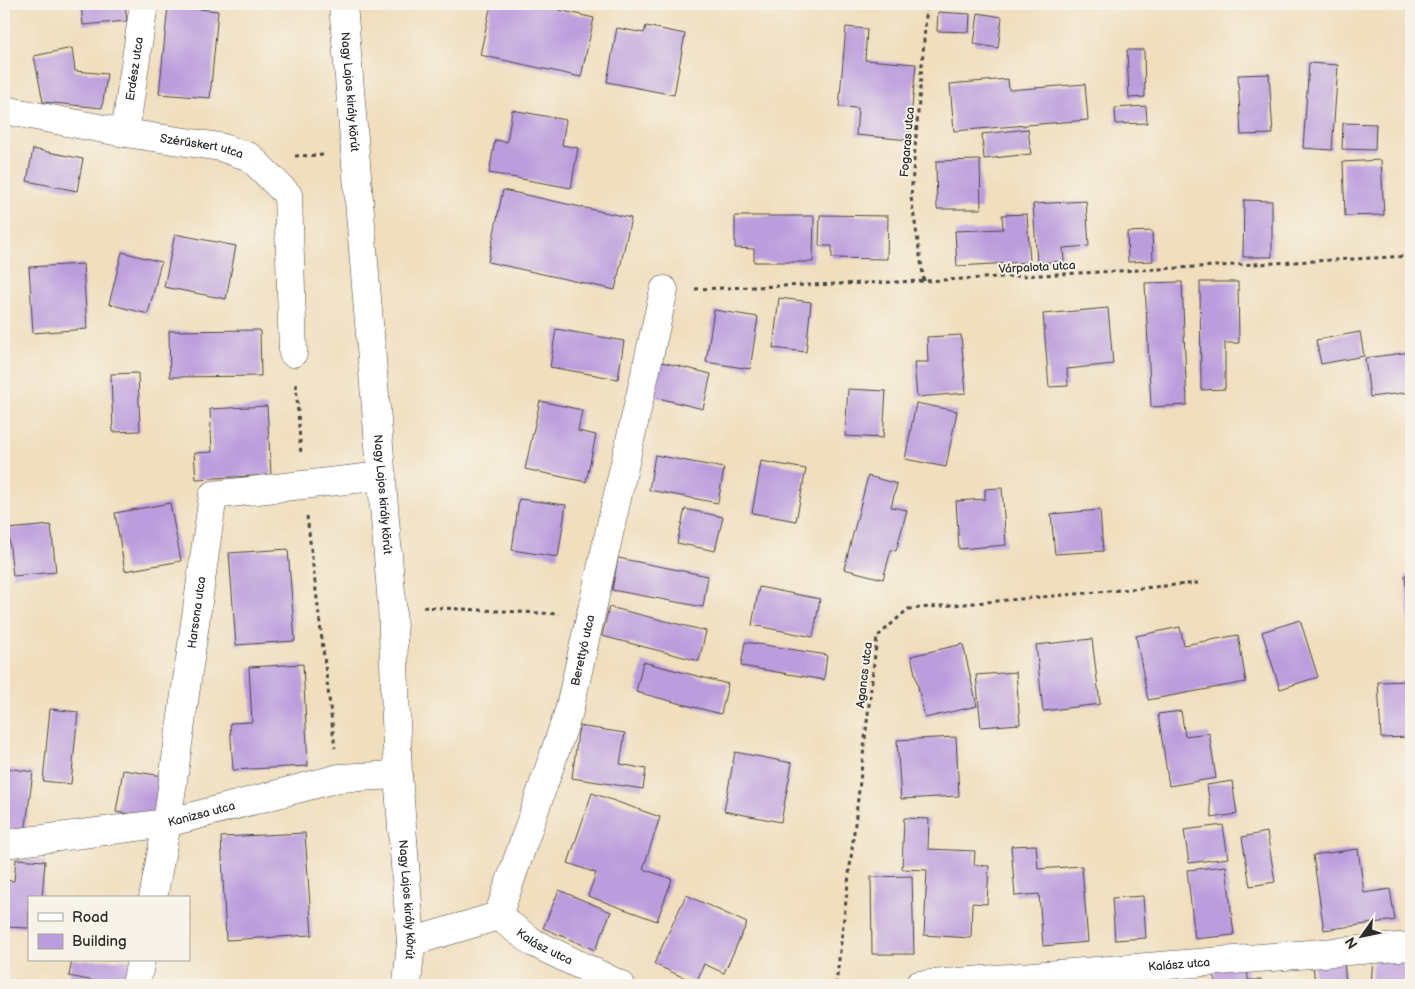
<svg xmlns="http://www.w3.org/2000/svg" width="1415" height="989" viewBox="0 0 1415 989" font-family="'Balsamiq Sans',sans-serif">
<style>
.building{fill:#bb9cdd}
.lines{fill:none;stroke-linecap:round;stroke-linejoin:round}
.minor-casing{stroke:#494641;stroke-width:29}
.path{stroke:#494641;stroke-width:3;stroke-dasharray:4 4;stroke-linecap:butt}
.minor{stroke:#fff;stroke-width:28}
.labels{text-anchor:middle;stroke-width:4;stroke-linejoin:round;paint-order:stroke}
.street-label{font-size:12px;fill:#2b2b2b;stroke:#f7f3e8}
</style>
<rect width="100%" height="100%" fill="#f7f3e8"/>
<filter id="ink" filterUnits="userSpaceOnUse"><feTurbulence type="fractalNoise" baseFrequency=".02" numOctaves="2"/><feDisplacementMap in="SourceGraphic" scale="10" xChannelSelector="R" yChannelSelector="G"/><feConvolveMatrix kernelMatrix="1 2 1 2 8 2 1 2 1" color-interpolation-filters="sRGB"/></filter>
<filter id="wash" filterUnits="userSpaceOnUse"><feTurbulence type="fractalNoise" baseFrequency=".0096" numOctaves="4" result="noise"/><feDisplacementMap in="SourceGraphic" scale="20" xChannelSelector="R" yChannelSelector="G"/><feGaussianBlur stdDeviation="1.12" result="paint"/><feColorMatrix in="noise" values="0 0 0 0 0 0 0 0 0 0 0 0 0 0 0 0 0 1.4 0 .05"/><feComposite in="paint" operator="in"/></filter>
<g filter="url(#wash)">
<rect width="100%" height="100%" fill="#f0debd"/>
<g id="blocks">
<path class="building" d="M81 4H125L127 21 83 25Z
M491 4H533L594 18 581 77 480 55Z
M168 6 218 11 210 98 159 94Z
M938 12 970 14 969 32 937 31Z
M978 13 1002 17 998 48 974 44Z
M646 26 685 34 674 95 607 82 617 28 644 33Z
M846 27 867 29 865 60 916 64 909 140 856 135 858 108 839 107Z
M72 48 75 71 107 74 102 108 43 102 34 56Z
M1127 50H1144L1145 97 1129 98Z
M1309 63 1338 65 1332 150 1303 148Z
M1269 74 1273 134 1241 135 1238 75Z
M1008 79 1009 90 1085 84 1088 120 954 131 950 84Z
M1146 106 1147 123 1116 124 1115 108Z
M512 110 566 120 562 145 578 148 571 188 489 173 495 140 507 142Z
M1343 123 1376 124 1375 150 1342 149Z
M1028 129 1031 154 984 159 982 134Z
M33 149 83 159 77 191 27 181Z
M980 160 981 209H937L936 161Z
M1381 160 1384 215 1345 216 1343 162Z
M503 190 631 218 615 290 488 262Z
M1244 200 1272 201V257H1243Z
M1086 201 1089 246 1063 248 1064 261 1037 263 1033 204Z
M1027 214 1030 262 957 266 955 231 1003 229 1002 215Z
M820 215 888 216 887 259 832 258V246H819Z
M735 216H814L813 262H754V249L735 248Z
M1152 231 1153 261 1128 262 1127 232Z
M175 234 236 246 226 299 164 287Z
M122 252 161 262 148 314 109 304Z
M83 264 87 329 33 333 29 267Z
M1182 282 1187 405 1151 407 1145 283Z
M1200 282H1238L1239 343H1225V389L1201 390Z
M779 298 811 302 806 352 773 348Z
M1108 308 1113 364 1067 369 1068 386 1049 387 1043 314Z
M714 310 758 317 750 369 706 362Z
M556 329 624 341 618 379 550 367Z
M260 330 261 376 170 377 169 331Z
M1360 332 1364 356 1321 364 1316 340Z
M961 335 966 393 917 397 914 362H928L927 337Z
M1411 352V392L1370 397 1365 358Z
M658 361 711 374 703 409 650 396Z
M138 373 140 431 113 432 111 374Z
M848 389 886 391 883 438 845 436Z
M540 401 582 410 578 431 596 435 586 482 525 469Z
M916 403 957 411 946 467 905 459Z
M267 406 271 475 196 479 194 453 212 452 210 409Z
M655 455 724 468 718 503 649 490Z
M761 461 806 469 796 521 752 513Z
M868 476 897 484 891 507 907 510 896 551 891 550 883 579 844 569Z
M1002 488 1006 545 959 549 956 501 985 499V489Z
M519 499 566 505 558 557 512 550Z
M170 503 181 561 125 571 115 513Z
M685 509 723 517 715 551 677 543Z
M1100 510 1103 551 1055 554 1051 514Z
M51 525 56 572 13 576 8 529Z
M288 549 295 641 236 645 229 553Z
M618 558 708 576 703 607 612 590Z
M1405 575H1411V634H1410Z
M759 587 820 599 813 637 752 625Z
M609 607 706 631 699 661 602 636Z
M1300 620 1318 677 1280 689 1262 632Z
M1180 627 1184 645 1238 635 1246 682 1148 700 1136 636Z
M1092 639 1100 704 1043 711 1036 645Z
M745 642 827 655 824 680 741 666Z
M963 644 977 706 925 718 911 656Z
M643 662 728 684 721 714 636 692Z
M303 664 308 766 233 770 230 723 252 722 249 667Z
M1016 672 1020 724 981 727 976 675Z
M1409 681 1410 711H1411V737L1381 738 1378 682Z
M50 709 78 712 71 784 43 781Z
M1181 711 1185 736 1209 733 1216 778 1169 786 1158 714Z
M579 726 625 733 620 764 646 769 643 789 572 778Z
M956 737 959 796 901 799 897 740Z
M735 752 792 763 781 822 724 811Z
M6 768 33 772 25 834 4 831V785Z
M123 770 164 776 157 819 116 812Z
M1232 781 1237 814 1212 818 1207 785Z
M592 793 660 817 643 869 672 879 657 921 588 896 596 873 568 863Z
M904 818 929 819 928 849 975 851 974 865 989 866 987 904 972 903 971 938 924 935 927 870 902 869Z
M1223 825 1228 858 1189 863 1184 830Z
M1267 832 1275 882 1250 886 1242 837Z
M305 833 312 935 226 940 221 837Z
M1036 845 1038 869 1082 866 1088 942 1043 946 1039 894 1015 896 1011 846Z
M1358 849 1364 893 1390 889 1395 920 1324 930 1313 855Z
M16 859 45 861 42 898H29V928L4 927V880L14 881Z
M1226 866 1234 935 1195 939 1187 870Z
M912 876 914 954H872L871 877Z
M559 890 611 912 595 950 543 928Z
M686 895 747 923 724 973 704 964 696 983 654 964Z
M1143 896 1146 938 1115 940 1112 898Z
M1373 957 1411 959V985H1371Z
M72 960H131L127 985H114L69 976Z
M1344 961 1346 985H1315L1313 964Z
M1247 962 1248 980H1262V985H1215L1214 963Z
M1143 976V985H1110L1109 979Z"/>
</g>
</g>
<g filter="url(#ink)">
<use href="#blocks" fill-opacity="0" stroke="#494641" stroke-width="1"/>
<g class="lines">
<g class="minor-casing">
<g id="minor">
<path id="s1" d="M343 4 392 605 398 775 411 942 407 985"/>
<path id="s2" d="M4 110 125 133 220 147 250 157 288 195 293 353"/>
<path id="s3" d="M125 133 144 4"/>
<path id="s4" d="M4 844 167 823 339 778 398 775"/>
<path id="s5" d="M153 898 167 823 213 495 382 476"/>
<path id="s6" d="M498 916 534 943 621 985"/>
<path id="s7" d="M411 942 498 916 569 711 664 290"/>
<path d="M136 985 141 960"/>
<path id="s8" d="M919 985 1411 946"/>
</g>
</g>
<path class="path" d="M295 156 324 155
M924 281 911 197 927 4
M695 289 924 281 1411 256
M296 384 301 455
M307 516 335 748
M423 607 559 614
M836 985 877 637 908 609 1198 583"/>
<use href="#minor" class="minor"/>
</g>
</g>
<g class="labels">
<g class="street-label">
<text dy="4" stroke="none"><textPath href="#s3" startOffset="65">Erdész utca</textPath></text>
<text dy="4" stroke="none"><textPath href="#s1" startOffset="88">Nagy Lajos király körút</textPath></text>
<text transform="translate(907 142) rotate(-85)" y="4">Fogaras utca</text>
<text dy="4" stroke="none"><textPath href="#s2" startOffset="201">Szérűskert utca</textPath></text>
<text transform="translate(1037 267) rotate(-3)" y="4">Várpalota utca</text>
<text dy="4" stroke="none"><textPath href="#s1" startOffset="492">Nagy Lajos király körút</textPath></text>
<text dy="4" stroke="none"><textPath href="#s5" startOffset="289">Harsona utca</textPath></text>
<text dy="4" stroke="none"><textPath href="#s7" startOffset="370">Berettyó utca</textPath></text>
<text transform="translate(864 675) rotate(-83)" y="4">Agancs utca</text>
<text dy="4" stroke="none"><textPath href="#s4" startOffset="200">Kanizsa utca</textPath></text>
<text dy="4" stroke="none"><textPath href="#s1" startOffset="898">Nagy Lajos király körút</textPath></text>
<text dy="4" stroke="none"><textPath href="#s6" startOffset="56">Kalász utca</textPath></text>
<text dy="4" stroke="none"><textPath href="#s8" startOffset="261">Kalász utca</textPath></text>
</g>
</g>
<rect width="1415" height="989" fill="none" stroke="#f7f3e8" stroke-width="20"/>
<rect x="28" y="896" width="162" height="65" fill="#f7f3e8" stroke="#a5a39c"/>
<rect x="38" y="913" width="25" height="8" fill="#ffffff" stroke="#a5a39c"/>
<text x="72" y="922" font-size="15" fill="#2b2b2b">Road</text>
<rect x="38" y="934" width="25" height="15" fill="#bb9cdd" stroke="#a5a39c"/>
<text x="72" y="946" font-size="15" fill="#2b2b2b">Building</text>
<g transform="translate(1362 936) rotate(237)" stroke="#f7f3e8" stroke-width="4" paint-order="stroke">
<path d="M0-4L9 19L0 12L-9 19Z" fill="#2b2b2b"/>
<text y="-8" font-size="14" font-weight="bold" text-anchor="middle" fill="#2b2b2b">N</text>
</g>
</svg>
